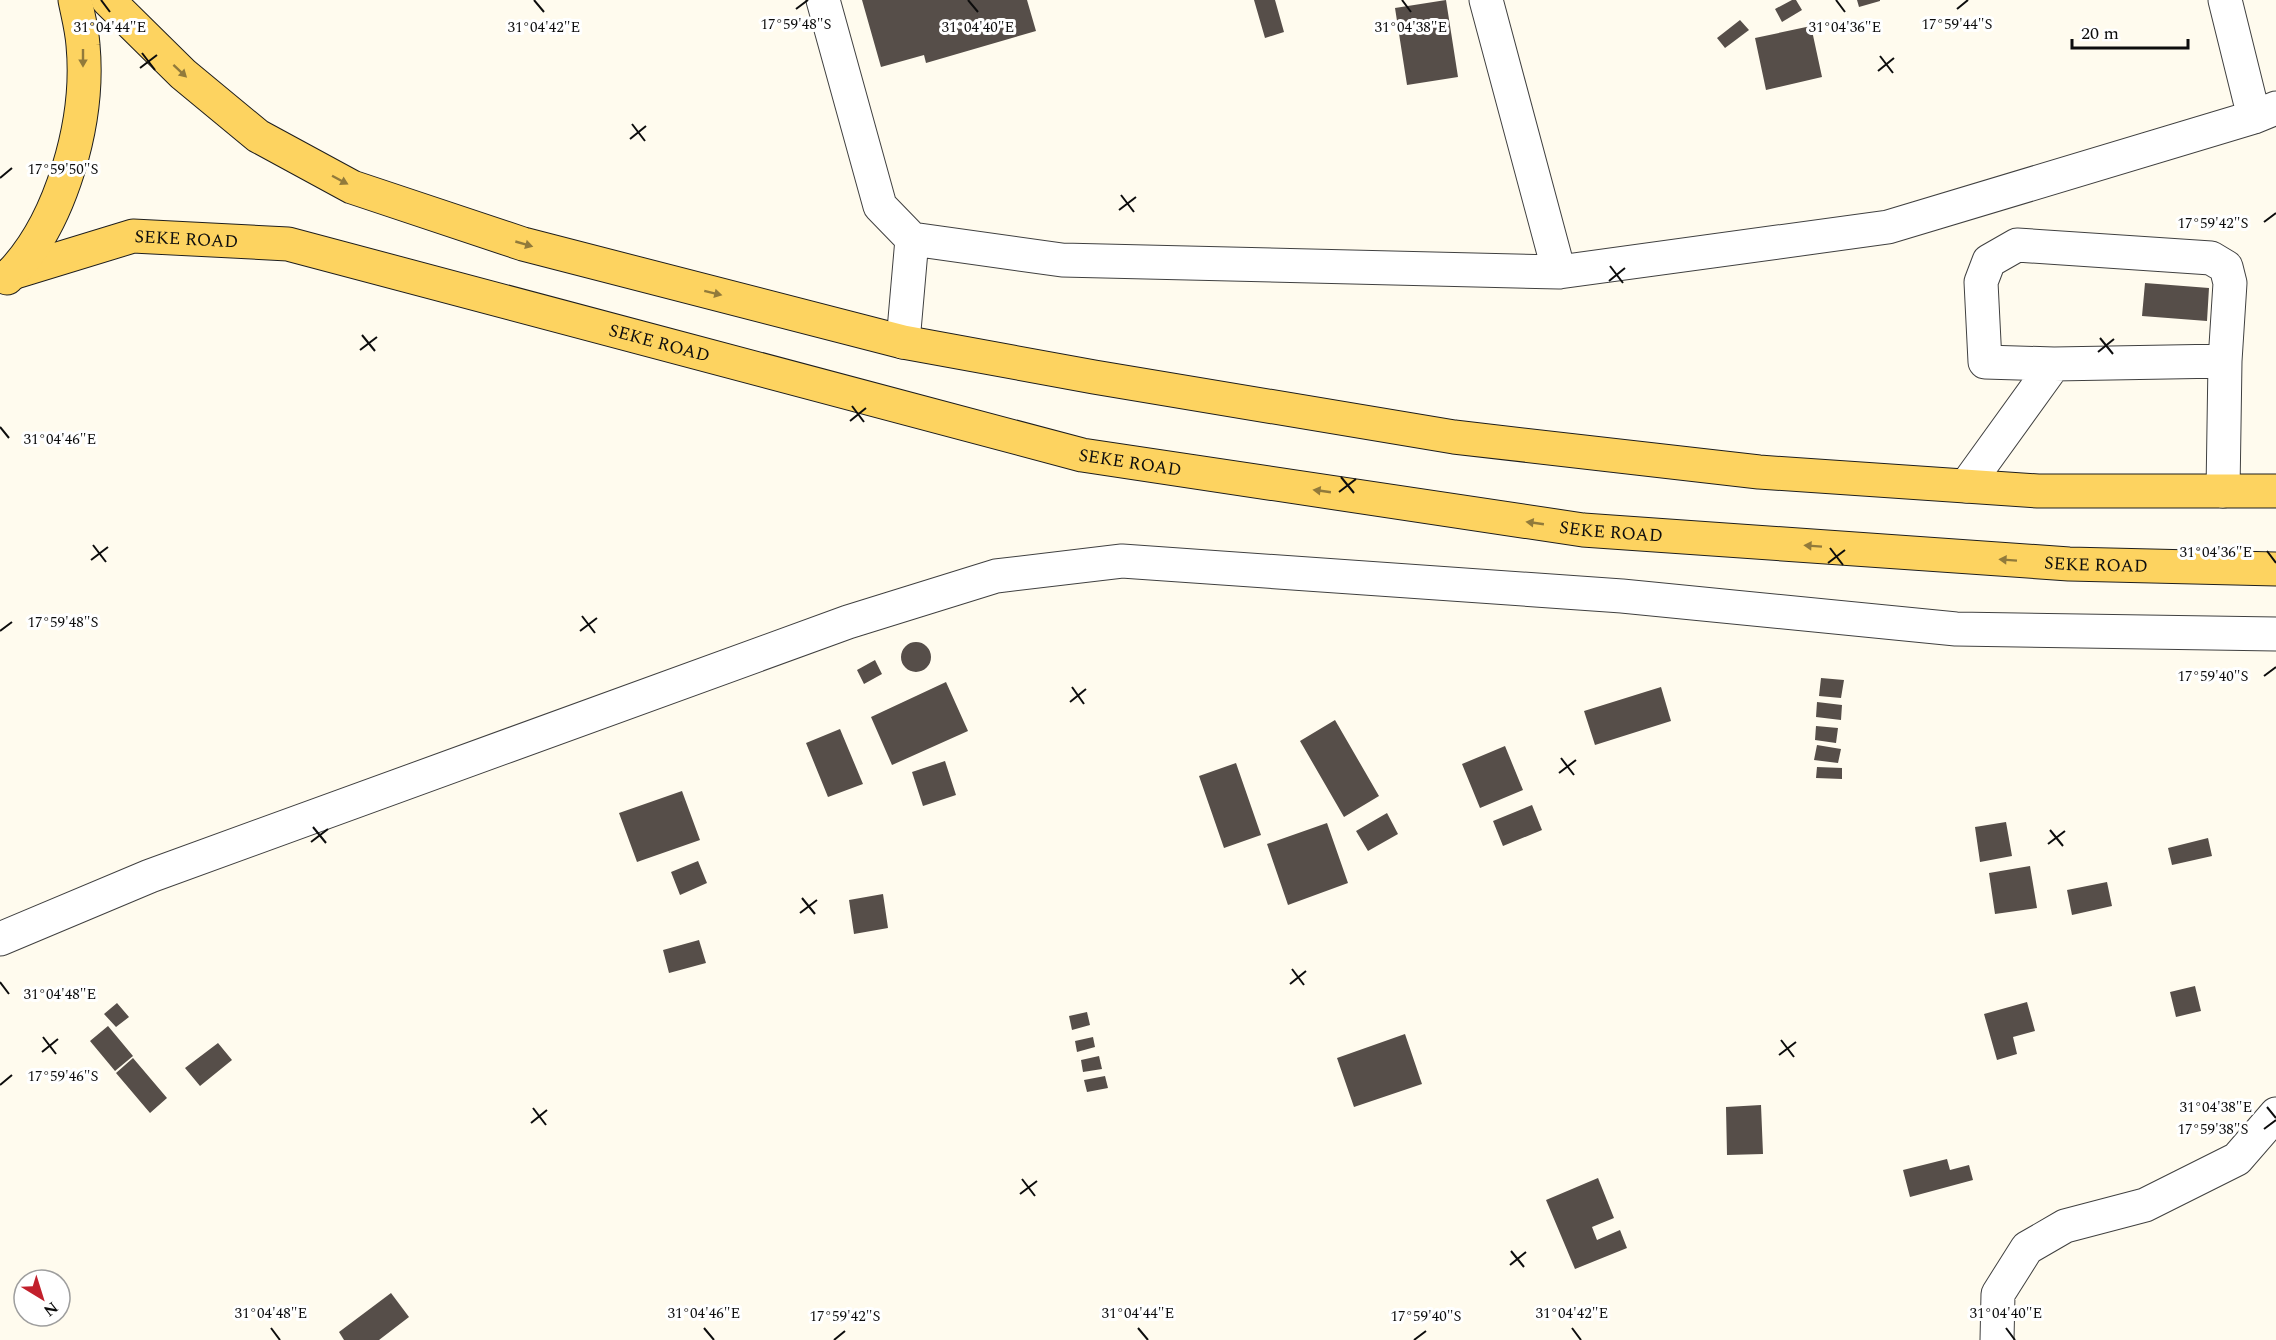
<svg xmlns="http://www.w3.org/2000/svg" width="2276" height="1340" viewBox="0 0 2276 1340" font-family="Spectral,serif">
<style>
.building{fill:#564e49}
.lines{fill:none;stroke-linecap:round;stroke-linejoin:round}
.minor-casing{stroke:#404040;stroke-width:35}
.major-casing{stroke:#1e1e1e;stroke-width:35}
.minor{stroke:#fff;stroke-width:33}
.major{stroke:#fdd360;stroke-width:33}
.oneway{fill:#917a3b}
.ticks{fill:none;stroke:#0d0d0d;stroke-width:2}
.labels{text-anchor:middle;stroke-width:6;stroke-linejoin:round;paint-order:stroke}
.street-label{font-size:18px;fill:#0d0d0d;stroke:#fff}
.ticks-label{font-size:15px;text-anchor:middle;fill:#0d0d0d;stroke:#fff;stroke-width:6;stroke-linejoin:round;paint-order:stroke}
</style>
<rect width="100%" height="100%" fill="#fffbee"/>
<path class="building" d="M862 0H1027L1036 31 926 63 924 55 881 67Z
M1254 0H1275L1284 32 1265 38Z
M1446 0 1458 77 1407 85 1395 8Z
M1792 0H1796L1802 10 1782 22 1775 9Z
M1857 0H1880V1L1859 7Z
M1740 20 1749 30 1725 48 1717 38Z
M1811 26 1822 77 1766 90 1755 38Z
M2145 283 2209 288 2207 321 2142 316Z
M901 657a15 15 0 1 1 30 0a15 15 0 1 1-30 0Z
M875 660 882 674 864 684 857 670Z
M1821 678 1844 680 1841 698 1819 696Z
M946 682 968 731 892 765 871 717Z
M1661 687 1671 721 1595 745 1584 711Z
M1817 702 1842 705 1841 720 1816 717Z
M1335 720 1379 796 1344 817 1300 741Z
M1816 726 1838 728 1836 743 1815 740Z
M840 729 863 784 828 797 806 743Z
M1817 745 1841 749 1838 763 1814 760Z
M1505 746 1523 790 1480 808 1462 764Z
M945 761 956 795 923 806 912 772Z
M1236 763 1261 835 1224 848 1199 776Z
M1817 767 1842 768V779L1816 778Z
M682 791 700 840 637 862 619 813Z
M1532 805 1542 830 1503 846 1493 821Z
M1387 813 1398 834 1368 851 1356 831Z
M2006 822 2012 856 1980 862 1975 827Z
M1327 823 1348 883 1288 905 1267 844Z
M2208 838 2212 856 2172 865 2168 848Z
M698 861 707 883 680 895 671 872Z
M2030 866 2037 908 1995 914 1989 873Z
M2107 882 2112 906 2072 915 2067 890Z
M883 894 888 928 854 934 849 900Z
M699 940 706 963 669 973 663 950Z
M2195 986 2201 1011 2176 1017 2170 992Z
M2027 1002 2035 1031 2013 1037 2017 1054 1997 1060 1984 1014Z
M117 1003 129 1017 116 1027 104 1014Z
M1087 1012 1090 1025 1072 1030 1069 1016Z
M108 1026 133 1056 115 1071 90 1041Z
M1405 1034 1422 1084 1354 1107 1337 1058Z
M1093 1037 1095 1047 1077 1052 1075 1041Z
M218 1043 232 1060 200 1086 185 1068Z
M1099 1056 1102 1069 1083 1072 1081 1060Z
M133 1058 167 1098 150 1113 116 1073Z
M1105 1076 1108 1088 1087 1092 1084 1080Z
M1761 1105 1763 1154 1727 1155 1726 1107Z
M1947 1159 1950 1170 1969 1165 1973 1180 1910 1197 1903 1170Z
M1598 1178 1614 1218 1592 1227 1597 1240 1620 1230 1627 1248 1575 1269 1546 1200Z
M391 1293 409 1317 379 1340H344L339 1332Z"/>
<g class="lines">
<g class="minor-casing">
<path id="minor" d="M823 0 880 206 912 239 1062 260 1559 272 1888 227 2254 117
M1486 0 1559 272
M2225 0 2254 117 2276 108
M903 342 912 239
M2054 364 1985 362 1981 282 1989 261 2017 245 2211 258 2226 267 2230 283 2225 361
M1966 486 2054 364 2225 361 2223 491
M0 939 150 876 848 622 996 576 1122 561 1622 596 1956 629 2276 634
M1997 1340 1998 1294 2027 1248 2065 1226 2145 1205 2237 1159 2276 1114"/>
</g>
<g class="major-casing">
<g id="major">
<path d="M108 0 183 74 258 136 352 187 523 244 903 342 1094 377 1454 437 1759 472 2038 491H2276"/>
<path id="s1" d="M12 273 133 236 288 244 1082 455 1583 530 2069 564 2276 569"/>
<path d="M7 278C62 224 90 120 83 45 82 30 78 15 75 0"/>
</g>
</g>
<use href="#minor" class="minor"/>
<use href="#major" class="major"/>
</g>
<defs><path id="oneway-solid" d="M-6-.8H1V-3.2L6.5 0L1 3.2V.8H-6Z" transform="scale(1.5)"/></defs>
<g class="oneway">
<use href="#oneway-solid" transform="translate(83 58) rotate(90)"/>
<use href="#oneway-solid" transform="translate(180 71) rotate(43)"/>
<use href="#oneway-solid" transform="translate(340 180) rotate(28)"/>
<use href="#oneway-solid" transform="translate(524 244) rotate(16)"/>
<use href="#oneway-solid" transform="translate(713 293) rotate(14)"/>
<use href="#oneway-solid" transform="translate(1322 491) rotate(-172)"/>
<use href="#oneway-solid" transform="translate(1535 523) rotate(-172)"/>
<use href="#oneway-solid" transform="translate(1813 546) rotate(-176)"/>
<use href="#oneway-solid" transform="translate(2008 560) rotate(-176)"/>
</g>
<path class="ticks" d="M101 0 110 12M534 0 544 12M968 0 978 12M1402 0 1411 12M1836 0 1845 12M796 9 808 0M1957 9 1968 0M142 53 155 70M1880 56 1893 73M140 68 157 55M1878 71 1894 58M632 124 645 141M630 139 646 126M0 178 12 168M1121 195 1134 212M1119 210 1136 197M2264 222 2276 213M1610 266 1623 283M1609 281 1625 268M362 335 375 351M2100 338 2113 354M360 350 377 337M2098 352 2114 339M852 406 864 422M850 421 866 408M0 427 9 438M1341 477 1354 493M1339 492 1356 479M93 545 106 562M1830 548 1843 565M2267 551 2276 563M91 560 108 547M1828 563 1845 550M582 616 595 633M0 631 12 622M580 631 597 618M2264 676 2276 667M1072 687 1084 704M1070 702 1086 689M1561 758 1574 775M1559 773 1576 760M313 827 326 843M2050 830 2063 846M311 842 328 829M2048 844 2065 831M802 898 815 914M800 913 817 900M1292 969 1304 985M0 982 9 994M1290 984 1306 971M43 1037 56 1054M1781 1040 1794 1057M42 1052 58 1039M1779 1055 1796 1042M0 1085 12 1075M2267 1107 2276 1118M533 1108 546 1125M531 1123 547 1110M2264 1129 2276 1120M1022 1179 1035 1196M1020 1194 1037 1181M1511 1251 1524 1267M1510 1265 1526 1252M271 1328 280 1340M704 1328 714 1340M1138 1328 1148 1340M1572 1328 1581 1340M2006 1328 2015 1340M834 1340 845 1331M1414 1340 1426 1331"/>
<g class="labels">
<g class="street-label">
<text dy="6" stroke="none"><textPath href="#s1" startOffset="180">SEKE ROAD</textPath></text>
<text dy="6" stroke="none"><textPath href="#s1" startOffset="666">SEKE ROAD</textPath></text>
<text dy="6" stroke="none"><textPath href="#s1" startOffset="1152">SEKE ROAD</textPath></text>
<text dy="6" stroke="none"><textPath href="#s1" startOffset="1638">SEKE ROAD</textPath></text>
<text dy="6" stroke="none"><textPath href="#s1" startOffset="2124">SEKE ROAD</textPath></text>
</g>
</g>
<g class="ticks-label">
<text x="796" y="29">17°59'48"S</text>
<text x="1957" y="29">17°59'44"S</text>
<text x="1411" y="32">31°04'38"E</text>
<text x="1845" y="32">31°04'36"E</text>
<text x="110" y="32">31°04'44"E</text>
<text x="544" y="32">31°04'42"E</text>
<text x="978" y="32">31°04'40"E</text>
<text x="63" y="174">17°59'50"S</text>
<text x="2213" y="228">17°59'42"S</text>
<text x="60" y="444">31°04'46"E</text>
<text x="2216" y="557">31°04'36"E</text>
<text x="63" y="627">17°59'48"S</text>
<text x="2213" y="681">17°59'40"S</text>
<text x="60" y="999">31°04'48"E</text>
<text x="63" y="1081">17°59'46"S</text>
<text x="2216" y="1112">31°04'38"E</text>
<text x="2213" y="1134">17°59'38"S</text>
<text x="271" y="1318">31°04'48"E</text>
<text x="704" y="1318">31°04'46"E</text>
<text x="1138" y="1318">31°04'44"E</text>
<text x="1572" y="1318">31°04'42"E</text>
<text x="2006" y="1318">31°04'40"E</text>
<text x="845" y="1321">17°59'42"S</text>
<text x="1426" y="1321">17°59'40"S</text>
</g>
<g transform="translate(42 1298) rotate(142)"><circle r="28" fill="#ffffff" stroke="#9e9e9e" stroke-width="1.5"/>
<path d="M0-4.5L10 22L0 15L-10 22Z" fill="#c2202c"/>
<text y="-9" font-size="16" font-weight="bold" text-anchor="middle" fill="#0d0d0d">N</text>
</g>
<path d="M2072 39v9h116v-9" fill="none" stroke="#0d0d0d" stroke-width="3"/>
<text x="2081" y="39" font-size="18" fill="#0d0d0d" stroke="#ffffff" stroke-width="4.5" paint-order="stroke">20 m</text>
</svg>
